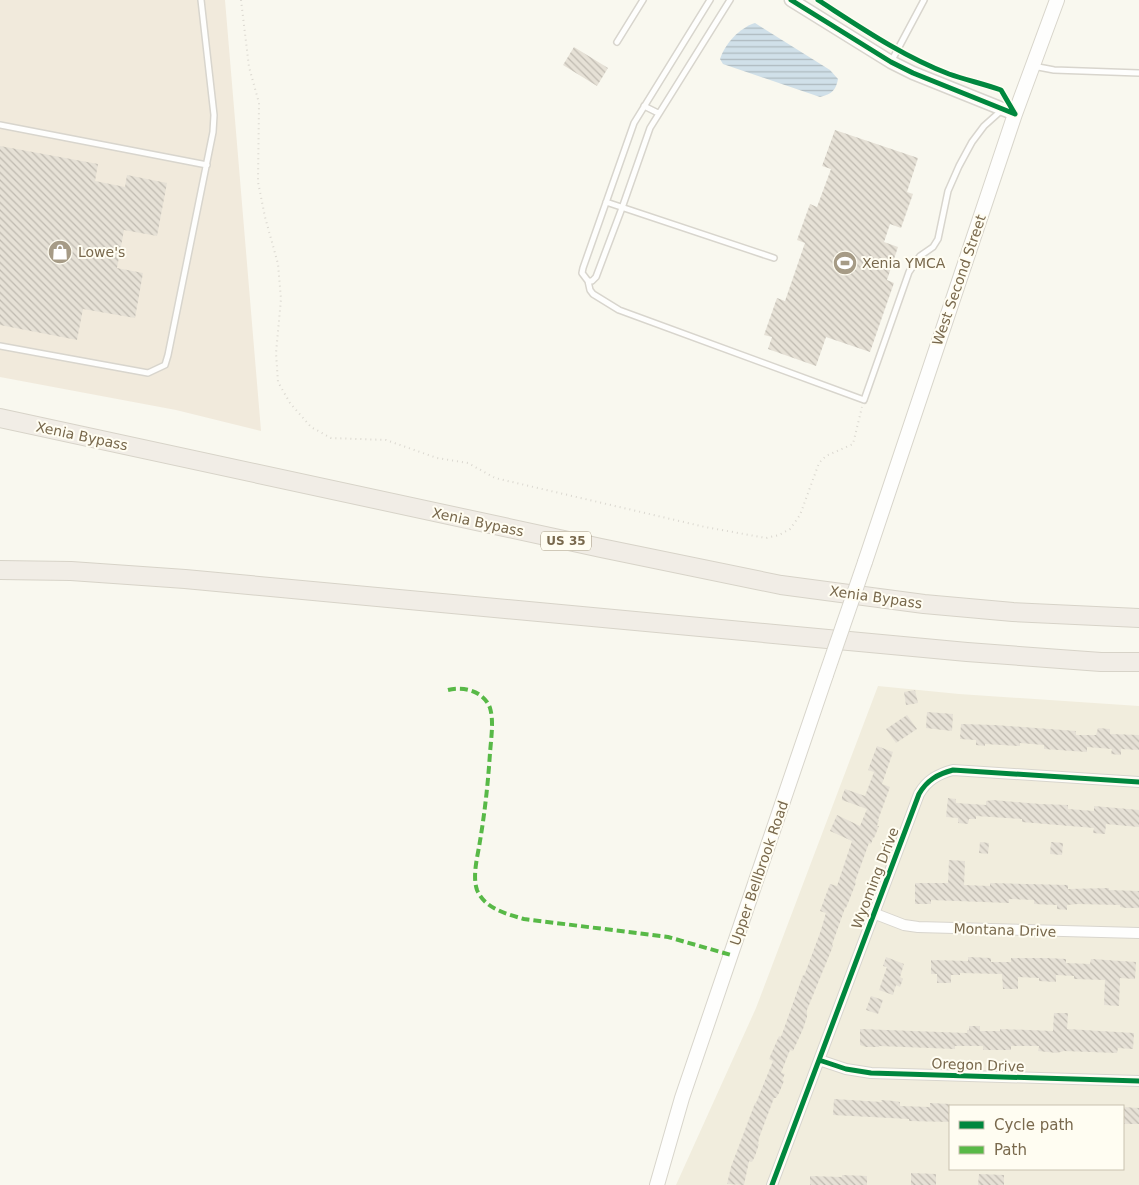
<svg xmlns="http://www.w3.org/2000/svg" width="1139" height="1185" viewBox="0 0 1139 1185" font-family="'DejaVu Sans',sans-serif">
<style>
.residential{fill:#f1eddd;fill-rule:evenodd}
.commercial{fill:#f1eadc}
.water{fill:url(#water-rules)}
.building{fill:url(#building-back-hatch)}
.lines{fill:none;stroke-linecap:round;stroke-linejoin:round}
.service-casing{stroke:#d8d5cd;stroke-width:8}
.minor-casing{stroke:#d8d5cd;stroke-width:12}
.tertiary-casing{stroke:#d8d5cd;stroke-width:15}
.secondary-casing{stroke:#d8d5cb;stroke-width:16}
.motorway-casing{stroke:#d7d3c8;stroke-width:20}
.path{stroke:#dbd8d0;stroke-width:2;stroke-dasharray:1 4;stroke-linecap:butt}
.service{stroke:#fefefd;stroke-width:5}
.minor{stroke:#fefefd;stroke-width:10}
.tertiary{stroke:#fefefd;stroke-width:12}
.secondary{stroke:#fefefd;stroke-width:14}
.motorway{stroke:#f1ede6;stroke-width:18}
.secondary-bridge-casing{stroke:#d8d5cb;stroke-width:16;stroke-linecap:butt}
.secondary-bridge{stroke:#fefefd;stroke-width:14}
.quiet{stroke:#58b947;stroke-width:4;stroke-dasharray:8 4;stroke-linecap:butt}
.cycleway-casing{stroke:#fffdf2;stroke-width:8}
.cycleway{stroke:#00873e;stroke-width:5}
.labels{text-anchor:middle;stroke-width:4;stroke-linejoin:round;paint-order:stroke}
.shield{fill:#fffdf2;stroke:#a1957e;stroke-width:1}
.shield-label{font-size:12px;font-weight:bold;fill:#79694d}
.poi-label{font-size:14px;fill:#79694d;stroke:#fffdf2;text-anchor:start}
.street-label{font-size:14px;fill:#79694d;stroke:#fffdf2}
</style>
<defs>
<pattern id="water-rules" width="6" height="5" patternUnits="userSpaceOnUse" patternTransform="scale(1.25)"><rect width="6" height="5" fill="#d0e0e9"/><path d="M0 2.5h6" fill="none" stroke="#aebabf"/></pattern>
<pattern id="building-back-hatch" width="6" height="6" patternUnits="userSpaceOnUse" patternTransform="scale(1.25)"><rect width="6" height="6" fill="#e6e1d6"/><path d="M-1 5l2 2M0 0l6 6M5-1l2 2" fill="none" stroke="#bfbab0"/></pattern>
</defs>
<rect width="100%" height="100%" fill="#f9f8ef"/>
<path class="residential" d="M878 686 959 694 1139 706V1185H676L756 1008ZM950 1106H1123V1169H950Z"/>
<path class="commercial" d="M0 0H225L261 431 176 410 0 377Z"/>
<path class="water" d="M755 23 830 70 838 79C836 90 832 94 820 97L723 64 720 59C725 44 739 28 755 23Z"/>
<path class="building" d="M574 47 608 68 597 86 563 65Z
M835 130 918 158 907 192 913 194 901 228 890 224 884 242 898 247 887 280 894 283 870 352 826 337 816 366 768 349 772 337 764 335 777 298 785 301 805 243 797 240 810 204 817 207 831 169 822 166Z
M0 146 98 164 95 181 125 187 127 175 167 183 157 236 124 230 117 268 143 273 135 318 83 309 77 340 0 325Z
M915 690 918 703 906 705 904 692Z
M927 712 953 714 952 731 926 728Z
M907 715 917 729 896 743 886 729Z
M961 724 995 725 1076 731V735H1096L1098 728 1110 729V734L1139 735V750L1121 749V755L1111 754 1112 749 1087 747V752L1044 749V745L1020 743V746L985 744V746L976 745V740L960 739Z
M877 746 893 752 882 784 890 787 878 820H879L877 826H879L874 838H873L871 844 869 843 855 882 856 883 846 908H845L832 945 833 946 807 1010V1017L803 1029 793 1051 790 1050 781 1073 785 1074 782 1080 784 1081 779 1093 776 1098H774L759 1138 758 1144H759L755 1156 752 1162 749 1161 744 1185 727 1184 731 1167 755 1103H756L773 1061 769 1059 779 1036 781 1037 803 975 804 976 820 933 826 913 820 911 830 884 837 886 852 841 830 831 837 815 860 826 867 809 842 800V796L845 789 865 796 874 772 868 770Z
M948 798 956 799V803L986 805V801L993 800 1040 804 1068 805V809L1094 811V806L1139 810V827L1106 824 1105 834 1093 833 1094 828 1022 822V819L976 816V819H969L968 824 958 823V818L946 817Z
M980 842 989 843 988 854 979 853Z
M1051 842 1063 843 1062 855 1050 854Z
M949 860 965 861 964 885 990 886V883L1068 885V889L1109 888V890L1139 891V908H1126L1120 907V905L1078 904 1067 905V910L1057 909V905L1034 904V900L1009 899V903L931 900V904H915V883H948Z
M886 957 904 964 900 977 903 979 900 987 896 985 893 995 879 990 887 967 883 966Z
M968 957 991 958V962H1011V958H1047L1066 959V963L1090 964 1091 959 1136 962 1135 979 1120 978 1119 1006 1104 1005 1105 980 1074 979V976L1056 975V982L1039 981V978L1018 977V989H1003L1002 974 960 973V975H951V983H937V974H931V960L968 961Z
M871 996 883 1000 878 1014 866 1010Z
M1054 1013H1068L1067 1029 1134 1033 1133 1049 1118 1048 1117 1053 1064 1051 1057 1053 1038 1051 1039 1046H1011V1050H983V1046H955V1049L879 1046V1047H866L860 1045V1029L967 1033V1030H969V1026H980V1031H1000V1029L1053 1031Z
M834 1099 882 1102 881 1100 894 1101 900 1102V1106L930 1107V1103L950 1104V1122L909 1121V1119L833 1115Z
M1123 1107 1139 1108V1124H1123Z
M911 1173 936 1174V1185H911Z
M979 1174 1004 1175V1185H978Z
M842 1175 867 1176V1185H810V1176L842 1177Z"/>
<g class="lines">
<g class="service-casing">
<path id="service" d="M710 0 634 123 583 268 582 273 588 281H592L596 277 622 208 650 128 730 0
M617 42 643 0
M891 62 924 0
M1033 66 1054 70 1139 73
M644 106 658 113
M0 125 207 165
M606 202 774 258
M588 281 590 290 593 294 619 310 864 400 909 272 920 256 933 247 938 239 948 191 959 166 972 142 984 126 1003 109
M0 346 148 373 165 365 168 355 213 132 214 115 201 0"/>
</g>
<g class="minor-casing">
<path id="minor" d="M873 913 904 925 918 927 1139 933
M819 1060 846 1069 871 1073 1139 1081
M772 1185 919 794C927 780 938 774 953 770L1139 782"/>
</g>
<g class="tertiary-casing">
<path id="tertiary" d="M791 0 891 62 913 73 1015 114"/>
</g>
<g class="secondary-casing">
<path id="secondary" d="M865 562 1015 114 1057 0
M657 1185 682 1098 826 675"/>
</g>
<g class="motorway-casing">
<path id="motorway" d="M0 418 601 548 781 585 924 604 1013 612 1139 618
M0 570 71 571 185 579 967 652 1101 662H1139"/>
</g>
<path class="path" d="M241 0 249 67 259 103 258 182 265 217 278 264 281 299 276 353 278 382 290 403 311 427 331 438 386 440 437 458 468 463 495 478 705 527 766 538 779 535 790 529 800 515 819 463 826 456 853 444 862 407"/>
<use href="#service" class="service"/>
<use href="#minor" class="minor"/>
<use href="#tertiary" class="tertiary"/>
<use href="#secondary" class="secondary"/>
<use href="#motorway" class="motorway"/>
<g class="secondary-bridge-casing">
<path id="secondary-bridge" d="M826 675 865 562"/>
</g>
<use href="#secondary-bridge" class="secondary-bridge"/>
<path class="quiet" d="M448 690C463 686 484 691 490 708 494 721 491 739 490 753 488 783 485 811 480 841 478 855 472 875 477 890 485 909 507 914 524 919L668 937 731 955"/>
<g class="cycleway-casing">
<path id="cycleway" d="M791 0 891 62 913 73 1015 114
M818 0C860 27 902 56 949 74 966 80 984 84 1001 90L1015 114
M819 1060 846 1069 871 1073 1139 1081
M772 1185 919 794C927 780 938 774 953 770L1139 782"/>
</g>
<use href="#cycleway" class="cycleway"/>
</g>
<defs>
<g id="shop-disc" transform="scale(1.25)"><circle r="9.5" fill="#a69b86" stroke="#fffdf2"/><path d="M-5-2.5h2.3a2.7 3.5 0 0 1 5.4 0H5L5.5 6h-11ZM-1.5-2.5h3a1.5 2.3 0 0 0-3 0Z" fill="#fff"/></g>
<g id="stadium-disc" transform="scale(1.25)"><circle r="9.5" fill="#a69b86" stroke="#fffdf2"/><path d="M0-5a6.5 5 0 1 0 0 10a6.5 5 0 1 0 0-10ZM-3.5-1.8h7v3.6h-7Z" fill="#fff"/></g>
</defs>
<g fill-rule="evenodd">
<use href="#shop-disc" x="60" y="252"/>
<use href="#stadium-disc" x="845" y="263"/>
</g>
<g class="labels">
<rect class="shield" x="541" y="531.5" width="50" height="19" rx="4"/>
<g class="shield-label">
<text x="566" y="545">US 35</text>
</g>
<g class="poi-label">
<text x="78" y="257">Lowe's</text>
<text x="862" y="268">Xenia YMCA</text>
</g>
<g class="street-label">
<text transform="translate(959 280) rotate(-71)" y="5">West Second Street</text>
<text transform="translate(82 436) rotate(12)" y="5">Xenia Bypass</text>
<text transform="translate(478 522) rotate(12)" y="5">Xenia Bypass</text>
<text transform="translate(876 597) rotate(8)" y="5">Xenia Bypass</text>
<text transform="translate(759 873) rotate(-71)" y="5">Upper Bellbrook Road</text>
<text transform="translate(875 878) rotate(-69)" y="5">Wyoming Drive</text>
<text transform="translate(1005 930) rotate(2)" y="5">Montana Drive</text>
<text transform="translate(978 1065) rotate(2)" y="5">Oregon Drive</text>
</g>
</g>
<rect x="949" y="1105" width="175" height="65" fill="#fffdf2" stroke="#c9c2b0"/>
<rect x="959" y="1121" width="25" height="8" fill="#00873e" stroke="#c9c2b0"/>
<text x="994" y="1130" font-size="15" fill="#79694d">Cycle path</text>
<rect x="959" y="1146" width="25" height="8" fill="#58b947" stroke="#c9c2b0"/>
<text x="994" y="1155" font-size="15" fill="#79694d">Path</text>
</svg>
